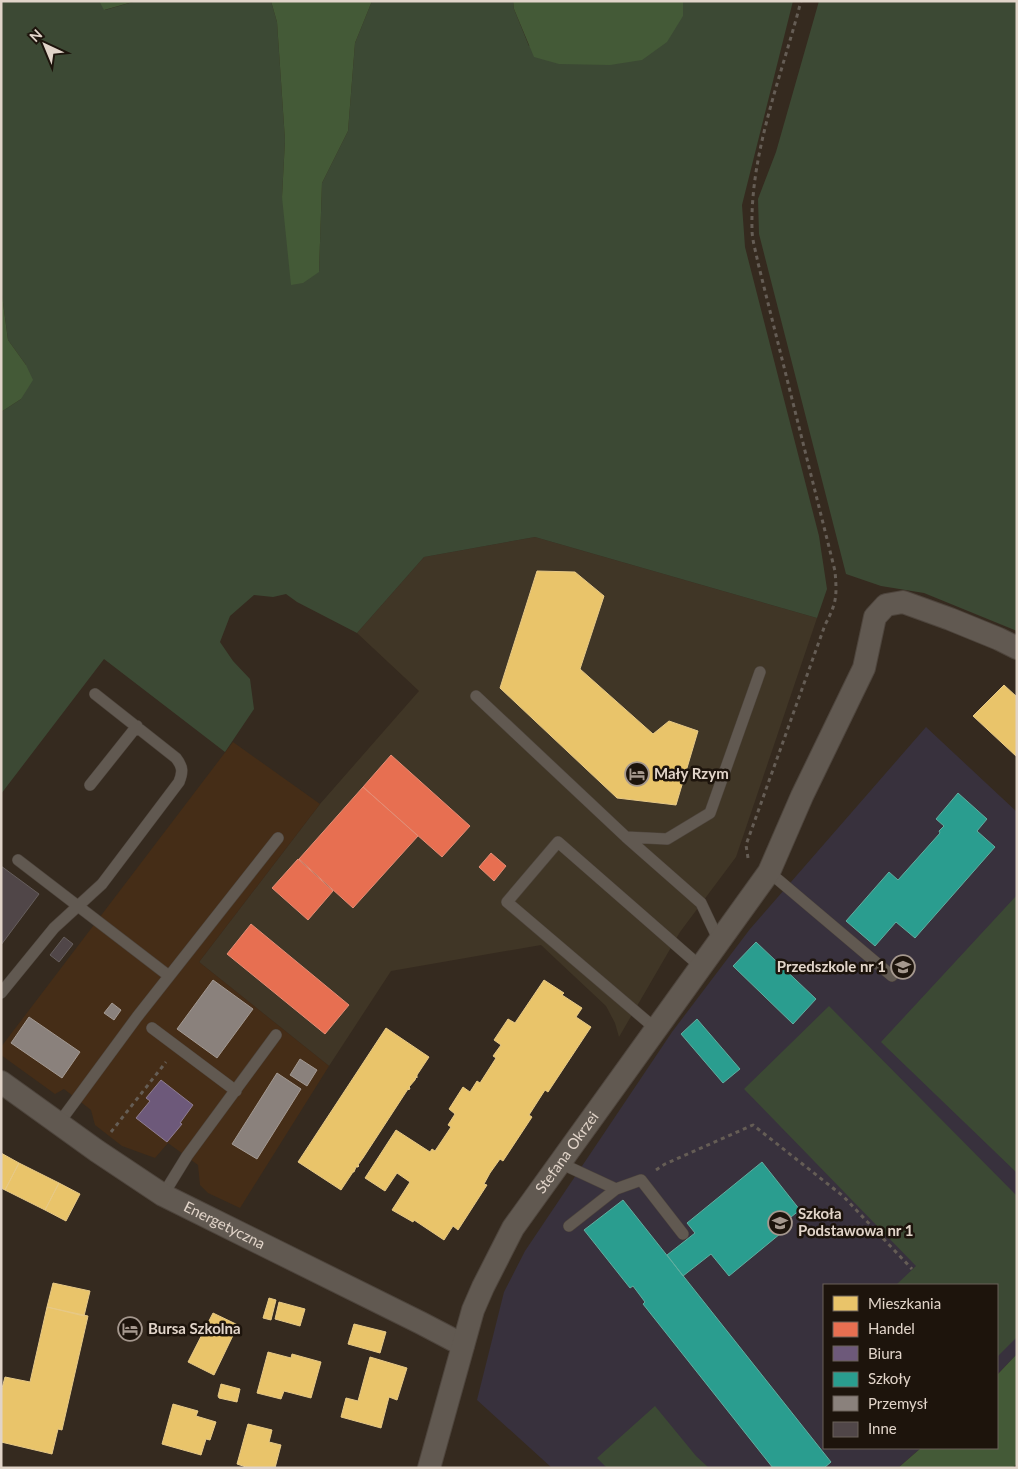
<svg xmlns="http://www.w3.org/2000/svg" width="1018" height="1469" viewBox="0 0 1018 1469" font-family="Lato,sans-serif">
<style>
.commercial{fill:#403626}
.built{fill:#452d17}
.education{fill:#38313d}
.green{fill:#3c4934}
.forest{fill:#445a37}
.homes{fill:#e9c46a;stroke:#e7c986}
.shops{fill:#e76f51;stroke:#e58d75}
.offices{fill:#6d597a;stroke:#907e92}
.schools{fill:#2a9d8f;stroke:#61aea0}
.industry{fill:#8a817c;stroke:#a49a93}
.building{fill:#504648;stroke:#665e5d}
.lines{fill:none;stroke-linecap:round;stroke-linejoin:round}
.lane-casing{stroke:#4e453d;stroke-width:12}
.street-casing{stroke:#4e453d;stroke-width:24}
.path{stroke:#655d55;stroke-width:3;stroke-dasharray:4 4;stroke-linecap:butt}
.lane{stroke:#615951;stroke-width:11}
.street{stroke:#615951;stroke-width:22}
.labels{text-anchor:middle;stroke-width:5;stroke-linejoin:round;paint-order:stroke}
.poi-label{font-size:15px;font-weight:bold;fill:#e1d4c9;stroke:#1d140c;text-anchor:start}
.street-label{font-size:15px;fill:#e1d4c9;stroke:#1d140c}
</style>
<rect width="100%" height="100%" fill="#352a1f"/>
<path class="commercial" d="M535 537 817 618 736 857 680 932 619 1037 615 1023 606 1006 541 945 391 971 329 1066 199 962 320 804 419 691 357 633 424 557Z"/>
<path class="built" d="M233 742 320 804 199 962 329 1066 240 1208 208 1193 200 1185 198 1165 168 1143 155 1158 122 1146 95 1125 91 1110 64 1089 55 1094 1 1055V1047Z"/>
<path class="education" d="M926 727 1017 812V1354L997 1375V1285H824V1448H921L898 1468H552L477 1400 504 1292 525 1251 672 1032 750 929Z"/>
<path class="green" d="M1 1H99L105 10 136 1H271L277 22 285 140 282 197 319 272 322 183 348 131 355 43 372 1H513L514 9 529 46 683 16V1H793L742 205 745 247 819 536 827 589 817 618 535 537 424 557 357 633 297 602 286 594 273 597 254 595 230 616 220 642 233 661 250 679 254 709 225 752 104 659 1 794V412L21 399 26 365 8 340 1 288Z
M819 1H1017V631L924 593 881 586 846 574 759 234 758 199 776 152Z
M1017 895V1173L881 1042Z
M829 1006 1017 1196V1337L997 1357V1285H896L916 1266 744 1089Z
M655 1406 696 1456 709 1468H607L597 1458Z"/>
<path class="forest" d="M99 1H136L104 10Z
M271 1H372L355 43 348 131 322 183 319 272 303 283 291 285 282 197 285 140 277 22Z
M513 1H683V16L667 42 642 60 610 65 559 64 534 57 514 9Z
M1 288 8 340 26 365 33 380 21 399 1 412Z
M1017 1354V1464L1012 1468H898L921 1448H997V1375Z"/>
<path class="homes" d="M537 571 575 572 604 596 580 669 653 734 669 721 698 731 676 805 617 798 500 688Z
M1004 685 1017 697V757L973 716Z
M544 980 564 993 562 995 582 1008 576 1017 591 1027 548 1092 545 1090 529 1115 532 1117 503 1161 500 1159 490 1173 484 1184 487 1185 458 1230 453 1226 444 1240 414 1220 413 1222 392 1210 410 1182 397 1173 385 1191 365 1178 396 1130 430 1152 432 1149 435 1151 451 1127 448 1125 455 1114 449 1109 463 1087 470 1092 477 1081 480 1083 496 1058 493 1056 501 1045 494 1040 508 1019 515 1023Z
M386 1028 429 1057 417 1075V1078L416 1077 415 1080 409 1087 410 1088 409 1090 408 1089 363 1158 358 1165 359 1166 358 1167H356L354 1172H353L341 1190 298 1162Z
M1 1153 19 1163 5 1190 1 1188Z
M19 1163 59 1183 45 1210 5 1190Z
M59 1183 80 1194 66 1221 45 1210Z
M53 1283 90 1291 84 1316 47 1307Z
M269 1298 276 1300 271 1320 263 1318Z
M279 1302 305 1309 300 1326 275 1319Z
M47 1307 88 1316 62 1430 58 1429 52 1454 1 1442V1392L5 1377 30 1382Z
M213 1313 238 1325 214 1375 188 1362Z
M354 1324 386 1332 380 1353 348 1344Z
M268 1352 291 1358 292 1354 321 1362 311 1398 284 1391 281 1399 257 1393Z
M370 1357 407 1368 397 1400 389 1397 381 1428 341 1417 346 1398 358 1401Z
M221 1384 240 1389 237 1402 219 1398 218 1396Z
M173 1404 198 1411 196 1416 216 1422 210 1440 206 1439 201 1455 162 1444Z
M248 1424 272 1430 269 1442 281 1445 275 1468H249L237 1464Z"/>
<path class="shops" d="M391 755 470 826 442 857 363 787Z
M363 787 418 836 353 908 299 859Z
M491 853 506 866 494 881 479 867Z
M298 859 333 891 308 920 272 888Z
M251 924 349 1005 325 1034 227 954Z"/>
<path class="offices" d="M161 1080 193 1105 180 1123 182 1124 167 1142 136 1118 150 1101 146 1098Z"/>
<path class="schools" d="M958 793 987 819 977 831 995 847 915 938 896 922 875 946 846 921 889 872 898 880 940 833 939 831 944 826 936 819Z
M756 942 816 999 793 1024 733 966Z
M697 1019 740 1069 723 1083 681 1034Z
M762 1162 800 1210 782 1224 786 1229 729 1276 711 1254 683 1276 667 1255 695 1233 687 1223Z
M623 1200 831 1462 824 1468H773L643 1304 645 1302 633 1286 630 1288 584 1230Z"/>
<path class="industry" d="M213 980 253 1009 217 1058 177 1029Z
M112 1003 121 1010 114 1020 104 1013Z
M29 1017 80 1052 62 1078 11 1043Z
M300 1059 317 1070 307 1086 290 1075Z
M277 1073 301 1089 257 1159 232 1144Z"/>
<path class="building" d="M1 866 39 894 1 945Z
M64 937 73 944 59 962 50 955Z"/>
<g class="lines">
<g class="lane-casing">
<path id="lane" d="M476 696 626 837 701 903 719 941
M90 785 137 726
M626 837 667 839 710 813 760 672
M18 860 169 976
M769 872 892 976
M1 993 54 928 102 884 179 782C183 772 183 767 176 758L95 694
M152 1028 236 1091
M656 1029 507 902 558 842 701 967
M59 1123 137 1017 278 838
M560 1163 616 1189 641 1180 683 1234
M163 1195 187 1156 276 1035
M569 1226 616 1189"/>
</g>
<g class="street-casing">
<g id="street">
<path id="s1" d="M1 1082 97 1151 163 1195 421 1323 463 1345"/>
<path id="s2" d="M429 1468 473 1310 483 1287 513 1228 769 872 802 796 864 668 875 617 886 605 903 602 950 619 999 639 1017 648"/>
</g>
</g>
<path class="path" d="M748 858 746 845 825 625C837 602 837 596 835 571L758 263C756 252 752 240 752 229 750 152 782 75 801 1
M111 1132 166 1062
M656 1170 665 1164 753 1125 843 1196 912 1269"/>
<use href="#lane" class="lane"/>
<use href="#street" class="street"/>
</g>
<defs>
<g id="hotel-ring" transform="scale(1.25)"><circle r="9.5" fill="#1d140c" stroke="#a5988e" stroke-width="1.5"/><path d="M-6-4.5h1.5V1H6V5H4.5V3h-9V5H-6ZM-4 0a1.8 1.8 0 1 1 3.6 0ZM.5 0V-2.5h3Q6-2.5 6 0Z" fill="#a5988e"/></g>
<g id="school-ring" transform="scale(1.25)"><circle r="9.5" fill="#1d140c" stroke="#a5988e" stroke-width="1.5"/><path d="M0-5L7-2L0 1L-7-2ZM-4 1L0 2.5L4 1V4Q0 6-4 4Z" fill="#a5988e"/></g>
</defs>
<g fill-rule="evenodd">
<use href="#hotel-ring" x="637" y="774"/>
<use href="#school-ring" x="903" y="967"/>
<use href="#school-ring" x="780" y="1223"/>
<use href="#hotel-ring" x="130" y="1329"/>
</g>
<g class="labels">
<g class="poi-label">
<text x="654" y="779">Mały Rzym</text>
<text x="886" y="972" text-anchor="end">Przedszkole nr 1</text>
<text x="798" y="1219">Szkoła<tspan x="798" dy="17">Podstawowa nr 1</tspan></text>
<text x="148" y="1334">Bursa Szkolna</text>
</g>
<g class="street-label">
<text dy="5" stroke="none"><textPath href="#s2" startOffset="348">Stefana Okrzei</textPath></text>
<text dy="5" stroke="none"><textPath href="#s1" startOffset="266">Energetyczna</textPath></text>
</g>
</g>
<rect width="1018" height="1469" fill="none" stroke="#e1d4c9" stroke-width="5"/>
<rect x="823" y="1284" width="175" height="165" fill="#1d140c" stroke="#6b6158"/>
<rect x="833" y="1296" width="25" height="15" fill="#e9c46a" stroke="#6b6158"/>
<text x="868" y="1309" font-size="15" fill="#e1d4c9">Mieszkania</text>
<rect x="833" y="1322" width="25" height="15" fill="#e76f51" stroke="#6b6158"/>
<text x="868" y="1334" font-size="15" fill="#e1d4c9">Handel</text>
<rect x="833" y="1346" width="25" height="15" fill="#6d597a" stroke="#6b6158"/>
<text x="868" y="1359" font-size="15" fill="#e1d4c9">Biura</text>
<rect x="833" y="1372" width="25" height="15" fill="#2a9d8f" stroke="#6b6158"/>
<text x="868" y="1384" font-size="15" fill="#e1d4c9">Szkoły</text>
<rect x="833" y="1396" width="25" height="15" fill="#8a817c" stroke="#6b6158"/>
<text x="868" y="1409" font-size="15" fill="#e1d4c9">Przemysł</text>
<rect x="833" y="1422" width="25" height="15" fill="#504648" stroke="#6b6158"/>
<text x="868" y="1434" font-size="15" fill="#e1d4c9">Inne</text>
<g transform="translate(45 45) rotate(316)" stroke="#1d140c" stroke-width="4" paint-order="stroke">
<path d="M0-4L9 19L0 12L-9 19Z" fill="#e1d4c9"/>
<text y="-8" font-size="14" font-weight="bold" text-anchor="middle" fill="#e1d4c9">N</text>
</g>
</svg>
